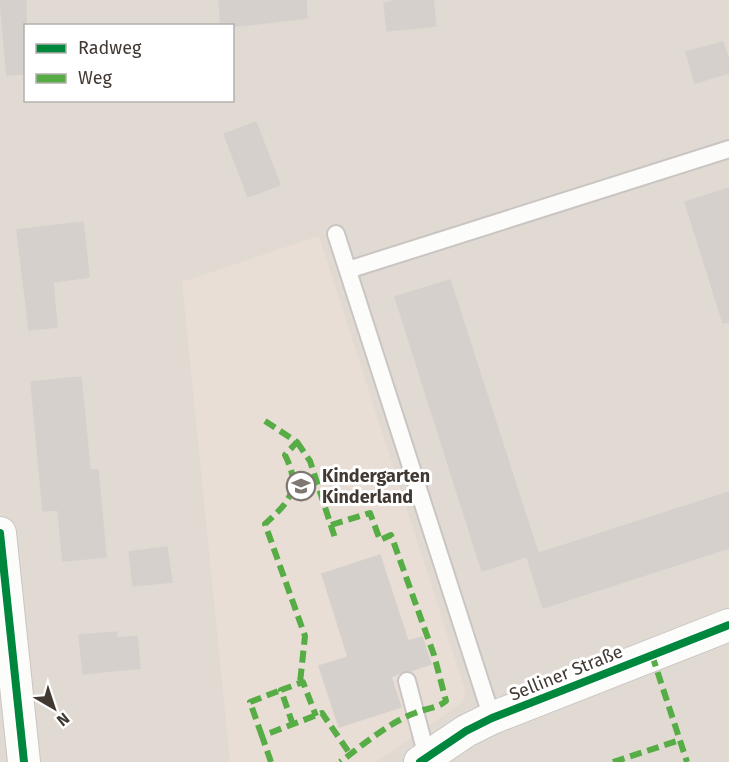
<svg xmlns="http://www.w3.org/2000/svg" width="729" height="762" viewBox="0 0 729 762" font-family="'Fira Sans',sans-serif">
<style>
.residential{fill:#e1dad3;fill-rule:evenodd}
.education{fill:#e9ded5}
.building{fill:#d6d0cd;stroke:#d6d0cc;stroke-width:1.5}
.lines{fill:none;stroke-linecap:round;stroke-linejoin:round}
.lane-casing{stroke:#cac5c2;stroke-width:20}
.street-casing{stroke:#cac5c2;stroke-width:34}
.lane{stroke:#fcfcfb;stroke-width:16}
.street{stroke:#fcfcfb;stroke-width:32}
.quiet{stroke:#56ac45;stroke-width:6;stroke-dasharray:12 6;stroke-linecap:butt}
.cycleway-casing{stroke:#fff;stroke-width:11}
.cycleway{stroke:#00873e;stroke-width:8}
.labels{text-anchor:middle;stroke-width:6;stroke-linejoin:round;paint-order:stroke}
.poi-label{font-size:18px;font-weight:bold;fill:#423933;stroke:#fff;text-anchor:start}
.street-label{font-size:18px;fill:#423933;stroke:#fff}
</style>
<rect width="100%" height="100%" fill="#eee9e6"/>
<path class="residential" d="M0 0H729V762H0ZM26 26H232V100H26Z"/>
<path class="education" d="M319 236 465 690 463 702 376 762H230L182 282Z"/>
<path class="building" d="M0 0H26V74L7 75Z
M219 0H306L307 18 238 26H221Z
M392 0H433L436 26 387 31 384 3 392 2Z
M723 42 729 61V73L695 83 686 52Z
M256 122 280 185 248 197 224 134Z
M729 188V322L723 323 685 202Z
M83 222 89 277 53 282 57 327 29 330 17 230Z
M450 280 538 553 482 571 395 297Z
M81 377 90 470H98L106 557 63 561 58 510 43 511 31 382Z
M729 492V548L543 608 527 557Z
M167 547 172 582 133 586 129 552Z
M380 555 408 641 422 637 431 664 410 671H404L391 677 401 707 339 727 319 666 348 657 322 574Z
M117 632V638L137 636 140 668 83 674 79 635Z"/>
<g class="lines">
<g class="lane-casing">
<path id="lane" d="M336 234 492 718
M348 270 729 149
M407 681 427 757"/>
</g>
<g class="street-casing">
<path id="street" d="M0 533 24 762
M420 762 466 731 492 718 729 625"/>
</g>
<use href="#lane" class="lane"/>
<use href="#street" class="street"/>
<path class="quiet" d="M265 421 297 442 285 455C302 489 290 501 265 524L305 636 300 683
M297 442 310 461 336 541
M331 525 370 513 380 540 391 535 434 655 446 701C436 709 426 708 415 713 388 723 363 745 340 762
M652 655 687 762
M293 725 281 690 303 682 316 716
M262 736 250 702 281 690
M271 762 262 736 322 713 350 754
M613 762 680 740"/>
<g class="cycleway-casing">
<path id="cycleway" d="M0 533 24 762
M420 762 466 731 492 718 729 625"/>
</g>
<use href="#cycleway" class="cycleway"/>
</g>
<defs>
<g id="school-ring" transform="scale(1.5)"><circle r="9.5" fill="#fff" stroke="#7e7772" stroke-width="1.5"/><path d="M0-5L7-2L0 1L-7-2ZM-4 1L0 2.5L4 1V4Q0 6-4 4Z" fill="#7e7772"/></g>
</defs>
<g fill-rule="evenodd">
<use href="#school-ring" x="301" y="486"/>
</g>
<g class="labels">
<g class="poi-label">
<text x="322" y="482">Kindergarten<tspan x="322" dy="21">Kinderland</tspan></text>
</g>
<g class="street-label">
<text transform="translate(566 673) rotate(-22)" y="6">Selliner Straße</text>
</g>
</g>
<rect x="24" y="24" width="210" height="78" fill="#ffffff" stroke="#b3b0ad" stroke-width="1.5"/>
<rect x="36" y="44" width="30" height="9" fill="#00873e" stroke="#b3b0ad" stroke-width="1.5"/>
<text x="78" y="54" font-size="18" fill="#423933">Radweg</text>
<rect x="36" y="74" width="30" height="9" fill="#56ac45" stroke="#b3b0ad" stroke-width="1.5"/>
<text x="78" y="84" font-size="18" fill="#423933">Weg</text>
<g transform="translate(54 708) rotate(141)" stroke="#ffffff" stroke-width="4.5" paint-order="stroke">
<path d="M0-4.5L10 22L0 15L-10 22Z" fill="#423933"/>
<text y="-9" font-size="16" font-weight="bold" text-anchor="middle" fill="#423933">N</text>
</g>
</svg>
